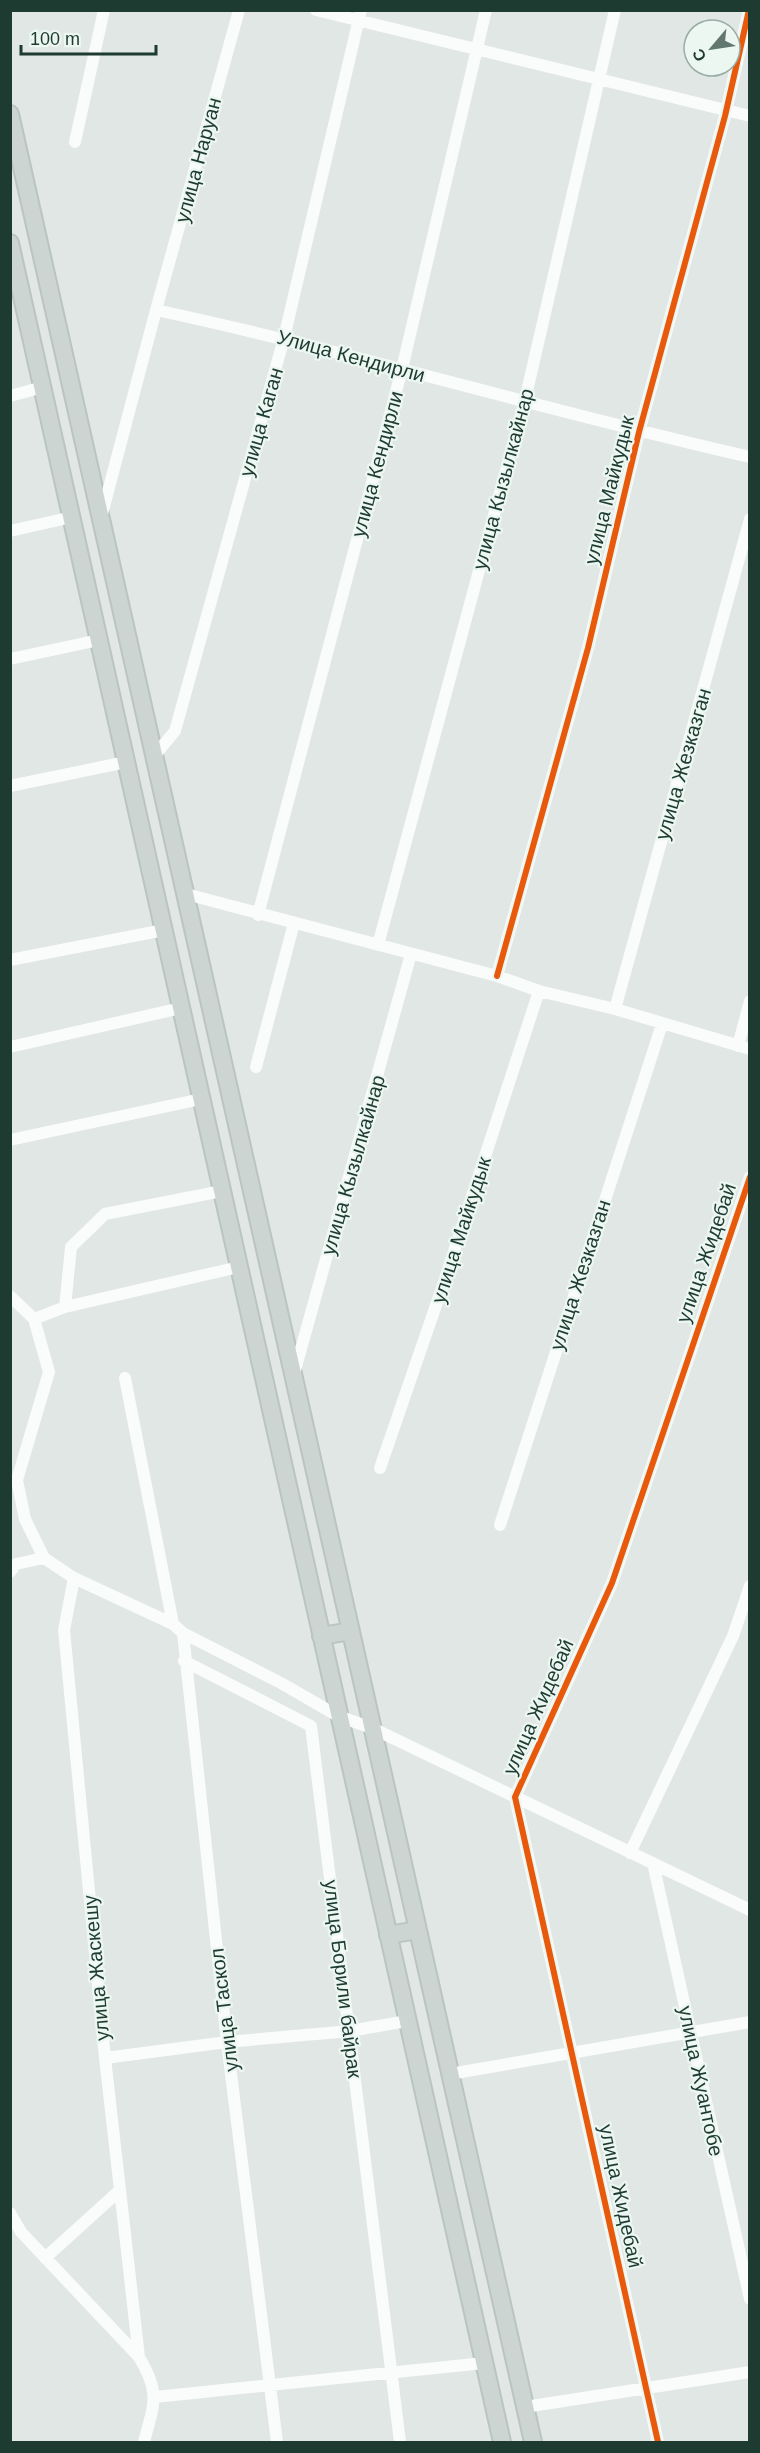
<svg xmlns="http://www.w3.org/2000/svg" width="760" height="2453" viewBox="0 0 760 2453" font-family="Helvetica,sans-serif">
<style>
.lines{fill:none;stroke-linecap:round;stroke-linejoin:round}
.major-casing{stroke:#bac4c1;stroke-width:20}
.minor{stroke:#fafbfb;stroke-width:12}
.major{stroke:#ccd5d2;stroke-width:16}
.cycleway-casing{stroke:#edf7f2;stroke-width:10}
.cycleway{stroke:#e8590c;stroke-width:6}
.labels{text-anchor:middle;stroke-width:4.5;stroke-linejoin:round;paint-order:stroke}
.street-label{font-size:20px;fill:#1e3b32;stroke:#edf7f2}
</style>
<rect width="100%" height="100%" fill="#e0e7e4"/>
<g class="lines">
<g class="major-casing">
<path id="major" d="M10 114 533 2442
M10 243 502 2442
M321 1636 351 1631
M388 1935 418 1930"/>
</g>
<path class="minor" d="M316 10 750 116
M75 142 104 10
M156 310 239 10
M10 396 43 387
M102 514 156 310C356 353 551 412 750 457
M10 531 72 517
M10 659 99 640
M155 755 175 731 284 338 361 10
M10 786 126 762
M186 894 497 976 539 991 615 1009 750 1049
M258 915 402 369 486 10
M378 945 525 400 615 10
M10 960 164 930
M497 976 588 648 639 432 725 116 749 10
M615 1009 750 519
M738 1046 750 1001
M10 1047 181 1008
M256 1067 294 923
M10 1140 201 1099
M10 1296 34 1319 49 1372 17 1480 25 1519 44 1558
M65 1307 71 1247 105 1214 222 1191
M34 1319 65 1307 239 1267
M294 1374 411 954
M125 1378 173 1624
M380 1468 443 1285 539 991
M500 1525 662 1024
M10 1572 16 1564 44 1558 74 1578 173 1624 183 1633 281 1683 338 1716 372 1728 750 1910
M74 1578 64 1630 105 2058 139 2357
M183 1633 227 2042 277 2442
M184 1661 311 1726 400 2442
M630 1853 733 1636 750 1586
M653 1863 750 2299
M105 2058 227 2042 350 2031 407 2021
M450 2074 750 2022
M10 2213 21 2232 139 2357C161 2394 154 2403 144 2442
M45 2258 119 2191
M155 2397 484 2363
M525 2407 750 2372
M658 2442 515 1797 612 1583 750 1177"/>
<use href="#major" class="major"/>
<g class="cycleway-casing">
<path id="cycleway" d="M497 976 588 648 639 432 725 116 749 10
M658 2442 515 1797 612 1583 750 1177"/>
</g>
<use href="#cycleway" class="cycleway"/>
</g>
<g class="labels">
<g class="street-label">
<text transform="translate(198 160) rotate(-75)" y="7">улица Наруан</text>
<text transform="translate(351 356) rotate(15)" y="7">Улица Кендирли</text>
<text transform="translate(261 422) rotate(-74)" y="7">улица Каган</text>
<text transform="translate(377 464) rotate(-75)" y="7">улица Кендирли</text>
<text transform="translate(503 479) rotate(-75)" y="7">улица Кызылкайнар</text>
<text transform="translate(609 490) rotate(-76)" y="7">улица Майкудык</text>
<text transform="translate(683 764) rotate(-74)" y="7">улица Жезказган</text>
<text transform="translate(353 1165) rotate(-74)" y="7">улица Кызылкайнар</text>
<text transform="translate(461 1230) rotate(-72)" y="7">улица Майкудык</text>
<text transform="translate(706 1253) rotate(-71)" y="7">улица Жидебай</text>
<text transform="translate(580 1275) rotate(-72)" y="7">улица Жезказган</text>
<text transform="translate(538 1707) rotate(-66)" y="7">улица Жидебай</text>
<text transform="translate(96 1968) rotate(-95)" y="7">улица Жаскешу</text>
<text transform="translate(343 1979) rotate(83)" y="7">улица Борили байрак</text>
<text transform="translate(224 2010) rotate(-97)" y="7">улица Таскол</text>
<text transform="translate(701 2081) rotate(78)" y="7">улица Жуантобе</text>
<text transform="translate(621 2196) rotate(78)" y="7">улица Жидебай</text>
</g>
</g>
<rect width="760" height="2453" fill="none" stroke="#1e3b32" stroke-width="24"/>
<g transform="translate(712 48) rotate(241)"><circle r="28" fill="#edf7f2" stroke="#9aaca5" stroke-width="1.5"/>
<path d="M0-4.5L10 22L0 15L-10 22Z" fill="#627770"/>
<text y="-9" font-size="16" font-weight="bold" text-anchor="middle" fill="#1e3b32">С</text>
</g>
<path d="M21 45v9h135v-9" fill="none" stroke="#1e3b32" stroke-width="3"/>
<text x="30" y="45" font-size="18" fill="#1e3b32" stroke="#edf7f2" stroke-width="4.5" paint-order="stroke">100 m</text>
</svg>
